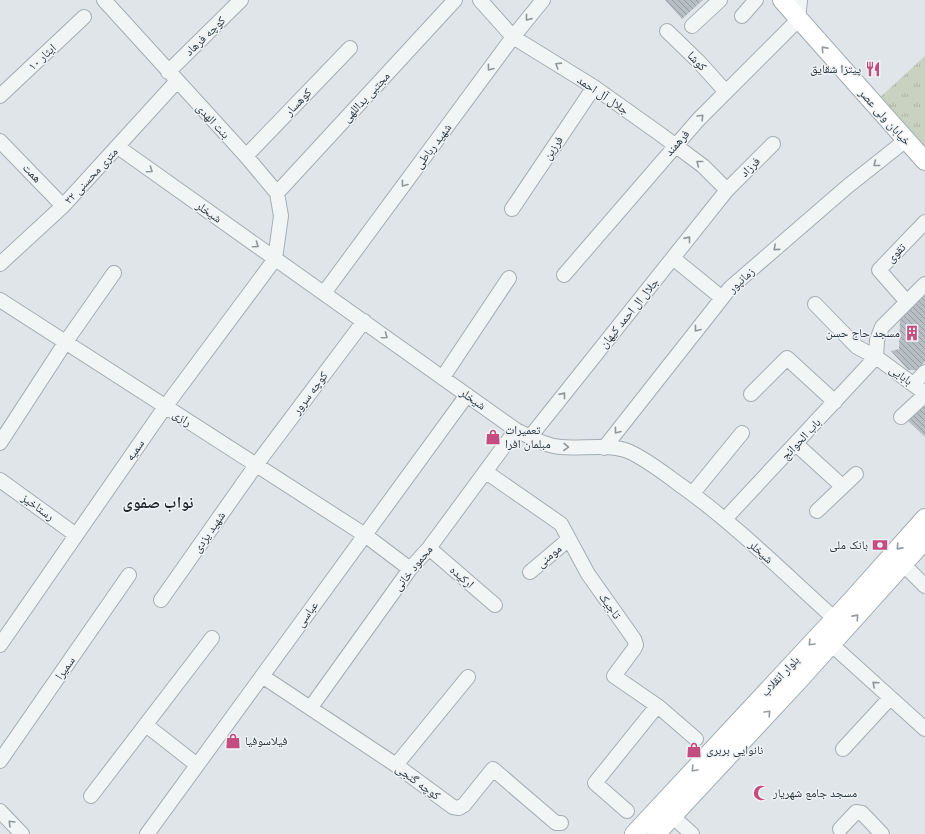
<svg xmlns="http://www.w3.org/2000/svg" width="925" height="834" viewBox="0 0 925 834" font-family="Raleway,'Noto Naskh Arabic',sans-serif">
<style>
.park{fill:url(#park-tufts)}
.building{fill:url(#building-back-hatch)}
.lines{fill:none;stroke-linecap:round;stroke-linejoin:round}
.minor-casing{stroke:#a5adb2;stroke-width:16}
.major-casing{stroke:#a0acb2;stroke-width:20}
.minor{stroke:#f2f5f6;stroke-width:14}
.major{stroke:#fff;stroke-width:18}
.oneway{stroke:#8e969a}
.oneway2{stroke:#949a9e}
.labels{text-anchor:middle;stroke-width:3;stroke-linejoin:round;paint-order:stroke}
.street-label{font-size:12px;fill:#29363e;stroke:#eff3f5}
.poi-label{font-size:12px;fill:#29363e;stroke:#eff3f5;text-anchor:start}
.district-label{font-size:16px;font-weight:bold;fill:#1c272e;stroke:#eff3f5}
</style>
<defs>
<pattern id="park-tufts" width="24" height="20" patternUnits="userSpaceOnUse"><rect width="24" height="20" fill="#c9d1c1"/><path d="M3 7l-1-3M5 7V3M7 7l1-3M15 17l-1-3M17 17v-4M19 17l1-3" fill="none" stroke="#adb4a7"/></pattern>
<pattern id="building-back-hatch" width="6" height="6" patternUnits="userSpaceOnUse"><rect width="6" height="6" fill="#b7bfc4"/><path d="M-1 5l2 2M0 0l6 6M5-1l2 2" fill="none" stroke="#959ca1"/></pattern>
</defs>
<rect width="100%" height="100%" fill="#dfe5e8"/>
<path class="park" d="M925 56V151L877 100Z"/>
<path class="building" d="M665 0H703L682 19Z
M925 294V361L918 370H908L891 351 899 349 900 318Z
M923 405 925 407V437L907 420Z"/>
<g class="lines">
<g class="minor-casing">
<path id="minor" d="M480 0 513 37 594 87 660 134 703 166 727 190
M742 16 756 0
M692 26 720 0
M667 31 699 62 726 92
M168 72 241 0
M0 96 84 17
M0 141 63 206
M118 147 516 430C531 437 545 446 561 447 581 449 612 443 630 452 647 460 661 471 676 482 733 522 783 572 834 618
M246 156 350 48
M277 193 455 0
M512 209 594 87
M673 258 722 298
M0 264 63 206 177 81
M564 275 698 120 798 20 800 0
M324 293 513 37 543 0
M0 300 365 535 410 569
M907 302 879 270 925 222
M815 304 857 347 876 357 925 393
M876 357 877 340 882 327 925 284
M443 377 509 278
M914 384 925 372
M751 394 787 358 835 402
M901 417 925 395
M530 437 727 190 773 144
M0 443 65 343 114 273
M796 444 842 486
M604 448 730 288 848 186 906 140
M486 472 561 524 588 574 634 639 636 645 634 649 614 676 659 707 696 739
M0 480 76 535
M693 493 742 433
M817 511 856 474
M725 519 876 357
M429 548 495 605
M903 564 925 586
M530 572 569 539
M161 600 256 465 364 321
M831 644 925 729
M0 645 165 407 275 259 281 216 277 193 246 156 104 0
M262 676 396 765 453 807 459 808 464 805 493 769 556 823H561
M311 707 410 569 429 548 516 430
M146 725 197 765
M843 749 890 698
M0 761 129 575
M396 765 468 677
M91 796 212 638
M0 811 22 834
M627 811 595 783 657 706
M672 816 692 834
M840 829 856 812 862 813 882 834
M147 834 467 395"/>
</g>
<g class="major-casing">
<path id="major" d="M782 0 925 161
M634 834 851 601 925 518
M656 834 801 678 925 540"/>
</g>
<use href="#minor" class="minor"/>
<use href="#major" class="major"/>
</g>
<defs><path id="oneway-chevron" d="M-2-3.5L2.5 0L-2 3.5" fill="none" stroke-width="1.6" stroke-linecap="round" stroke-linejoin="round"/></defs>
<g class="oneway">
<use href="#oneway-chevron" transform="translate(528 18) rotate(129)"/>
<use href="#oneway-chevron" transform="translate(558 65) rotate(-148)"/>
<use href="#oneway-chevron" transform="translate(490 68) rotate(127)"/>
<use href="#oneway-chevron" transform="translate(701 117) rotate(-46)"/>
<use href="#oneway-chevron" transform="translate(699 163) rotate(-142)"/>
<use href="#oneway-chevron" transform="translate(876 164) rotate(142)"/>
<use href="#oneway-chevron" transform="translate(150 170) rotate(35)"/>
<use href="#oneway-chevron" transform="translate(404 184) rotate(127)"/>
<use href="#oneway-chevron" transform="translate(688 239) rotate(-51)"/>
<use href="#oneway-chevron" transform="translate(256 245) rotate(35)"/>
<use href="#oneway-chevron" transform="translate(776 248) rotate(139)"/>
<use href="#oneway-chevron" transform="translate(697 329) rotate(128)"/>
<use href="#oneway-chevron" transform="translate(385 336) rotate(35)"/>
<use href="#oneway-chevron" transform="translate(563 395) rotate(-51)"/>
<use href="#oneway-chevron" transform="translate(617 431) rotate(128)"/>
<use href="#oneway-chevron" transform="translate(566 447) rotate(2)"/>
<use href="#oneway-chevron" transform="translate(875 684) rotate(-138)"/>
<use href="#oneway-chevron" transform="translate(11 823) rotate(-135)"/>
</g>
<g class="oneway2">
<use href="#oneway-chevron" transform="translate(824 49) rotate(-132)"/>
<use href="#oneway-chevron" transform="translate(899 547) rotate(132)"/>
<use href="#oneway-chevron" transform="translate(856 617) rotate(-48)"/>
<use href="#oneway-chevron" transform="translate(811 643) rotate(133)"/>
<use href="#oneway-chevron" transform="translate(768 713) rotate(-47)"/>
<use href="#oneway-chevron" transform="translate(694 769) rotate(133)"/>
</g>
<defs>
<g id="restaurant-bare" transform="scale(1.2)"><path d="M-5-6h1v4h1v-4h1v4h1v-4h1v5L-1.5 .5V6h-2V.5L-5-1ZM5-6V6H3V1.5H1.5Q1.5-4 5-6Z" fill="#c44d7f" stroke="#eff3f5" stroke-width="2.5" paint-order="stroke"/></g>
<g id="building-bare" transform="scale(1.2)"><path d="M-4-6H4V6H1V3H-1V6H-4ZM-2.5-4.3h1.7v1.8h-1.7ZM.8-4.3h1.7v1.8H.8ZM-2.5-1h1.7V.8h-1.7ZM.8-1h1.7V.8H.8Z" fill="#c44d7f" stroke="#eff3f5" stroke-width="2.5" paint-order="stroke"/></g>
<g id="shop-bare" transform="scale(1.2)"><path d="M-5-2.5h2.3a2.7 3.5 0 0 1 5.4 0H5L5.5 6h-11ZM-1.5-2.5h3a1.5 2.3 0 0 0-3 0Z" fill="#c44d7f" stroke="#eff3f5" stroke-width="2.5" paint-order="stroke"/></g>
<g id="bank-bare" transform="scale(1.2)"><path d="M-6-4H6V4H-6ZM0-2.3a2.3 2.3 0 1 0 0 4.6a2.3 2.3 0 1 0 0-4.6Z" fill="#c44d7f" stroke="#eff3f5" stroke-width="2.5" paint-order="stroke"/></g>
<g id="mosque-bare" transform="scale(1.2)"><path d="M3.5-4.9A6 6 0 1 0 3.5 4.9A5 5 0 1 1 3.5-4.9Z" fill="#c44d7f" stroke="#eff3f5" stroke-width="2.5" paint-order="stroke"/></g>
</defs>
<g fill-rule="evenodd">
<use href="#restaurant-bare" x="873" y="69"/>
<use href="#building-bare" x="912" y="333"/>
<use href="#shop-bare" x="493" y="437"/>
<use href="#bank-bare" x="880" y="545"/>
<use href="#shop-bare" x="233" y="741"/>
<use href="#shop-bare" x="694" y="750"/>
<use href="#mosque-bare" x="761" y="793"/>
</g>
<g class="labels">
<g class="street-label">
<text transform="translate(205 36) rotate(-44)" y="4">کوچه فرهاد</text>
<text transform="translate(42 57) rotate(-43)" y="4">ایثار ۱۰</text>
<text transform="translate(697 61) rotate(46)" y="4">کوشا</text>
<text transform="translate(603 95) rotate(34)" y="4">جلال آل احمد</text>
<text transform="translate(366 97) rotate(-47)" y="4">مجتبی یداللهی</text>
<text transform="translate(298 102) rotate(-46)" y="4">کوهسار</text>
<text transform="translate(885 117) rotate(48)" y="4">خیابان ولی عصر</text>
<text transform="translate(213 121) rotate(47)" y="4">بنت الهدی</text>
<text transform="translate(677 143) rotate(-48)" y="4">فرهمند</text>
<text transform="translate(433 146) rotate(-53)" y="4">شهید رباطی</text>
<text transform="translate(553 148) rotate(-56)" y="4">فرزین</text>
<text transform="translate(750 167) rotate(-45)" y="4">فرزاد</text>
<text transform="translate(32 173) rotate(46)" y="4">همت</text>
<text transform="translate(91 176) rotate(-47)" y="4">۲۲ متری محسنی</text>
<text transform="translate(209 212) rotate(35)" y="4">شیخلر</text>
<text transform="translate(896 253) rotate(-46)" y="4">تقوی</text>
<text transform="translate(741 280) rotate(-43)" y="4">زمانپور</text>
<text transform="translate(629 313) rotate(-51)" y="4">جلال ال احمد کیهان</text>
<text transform="translate(901 375) rotate(36)" y="4">بابایی</text>
<text transform="translate(310 393) rotate(-53)" y="4">کوچه سرور</text>
<text transform="translate(473 399) rotate(35)" y="4">شیخلر</text>
<text transform="translate(182 418) rotate(33)" y="4">رازی</text>
<text transform="translate(801 439) rotate(-47)" y="4">باب الحوائج</text>
<text transform="translate(135 450) rotate(-55)" y="4">سمیه</text>
<text transform="translate(38 507) rotate(36)" y="4">رستاخیز</text>
<text transform="translate(209 532) rotate(-55)" y="4">شهید یزدی</text>
<text transform="translate(761 552) rotate(42)" y="4">شیخلر</text>
<text transform="translate(549 556) rotate(-40)" y="4">مومنی</text>
<text transform="translate(413 568) rotate(-51)" y="4">محمود خانی</text>
<text transform="translate(462 577) rotate(41)" y="4">ارکیده</text>
<text transform="translate(610 606) rotate(54)" y="4">تاجیک</text>
<text transform="translate(307 614) rotate(-54)" y="4">عباسی</text>
<text transform="translate(65 668) rotate(-55)" y="4">سمیرا</text>
<text transform="translate(780 676) rotate(-47)" y="4">بلوار انقلاب</text>
<text transform="translate(418 782) rotate(36)" y="4">کوچه گنجی</text>
</g>
<g class="poi-label">
<text x="861" y="73" text-anchor="end">پیتزا شقایق</text>
<text x="900" y="337" text-anchor="end">مسجد حاج حسن</text>
<text x="505" y="434">تعمیرات<tspan x="505" dy="14">مبلمان افرا</tspan></text>
<text x="868" y="549" text-anchor="end">بانک ملی</text>
<text x="245" y="745">فیلاسوفیا</text>
<text x="706" y="754">نانوایی بربری</text>
<text x="773" y="797">مسجد جامع شهریار</text>
</g>
<g class="district-label">
<text x="158" y="508">نواب صفوی</text>
</g>
</g>
</svg>
